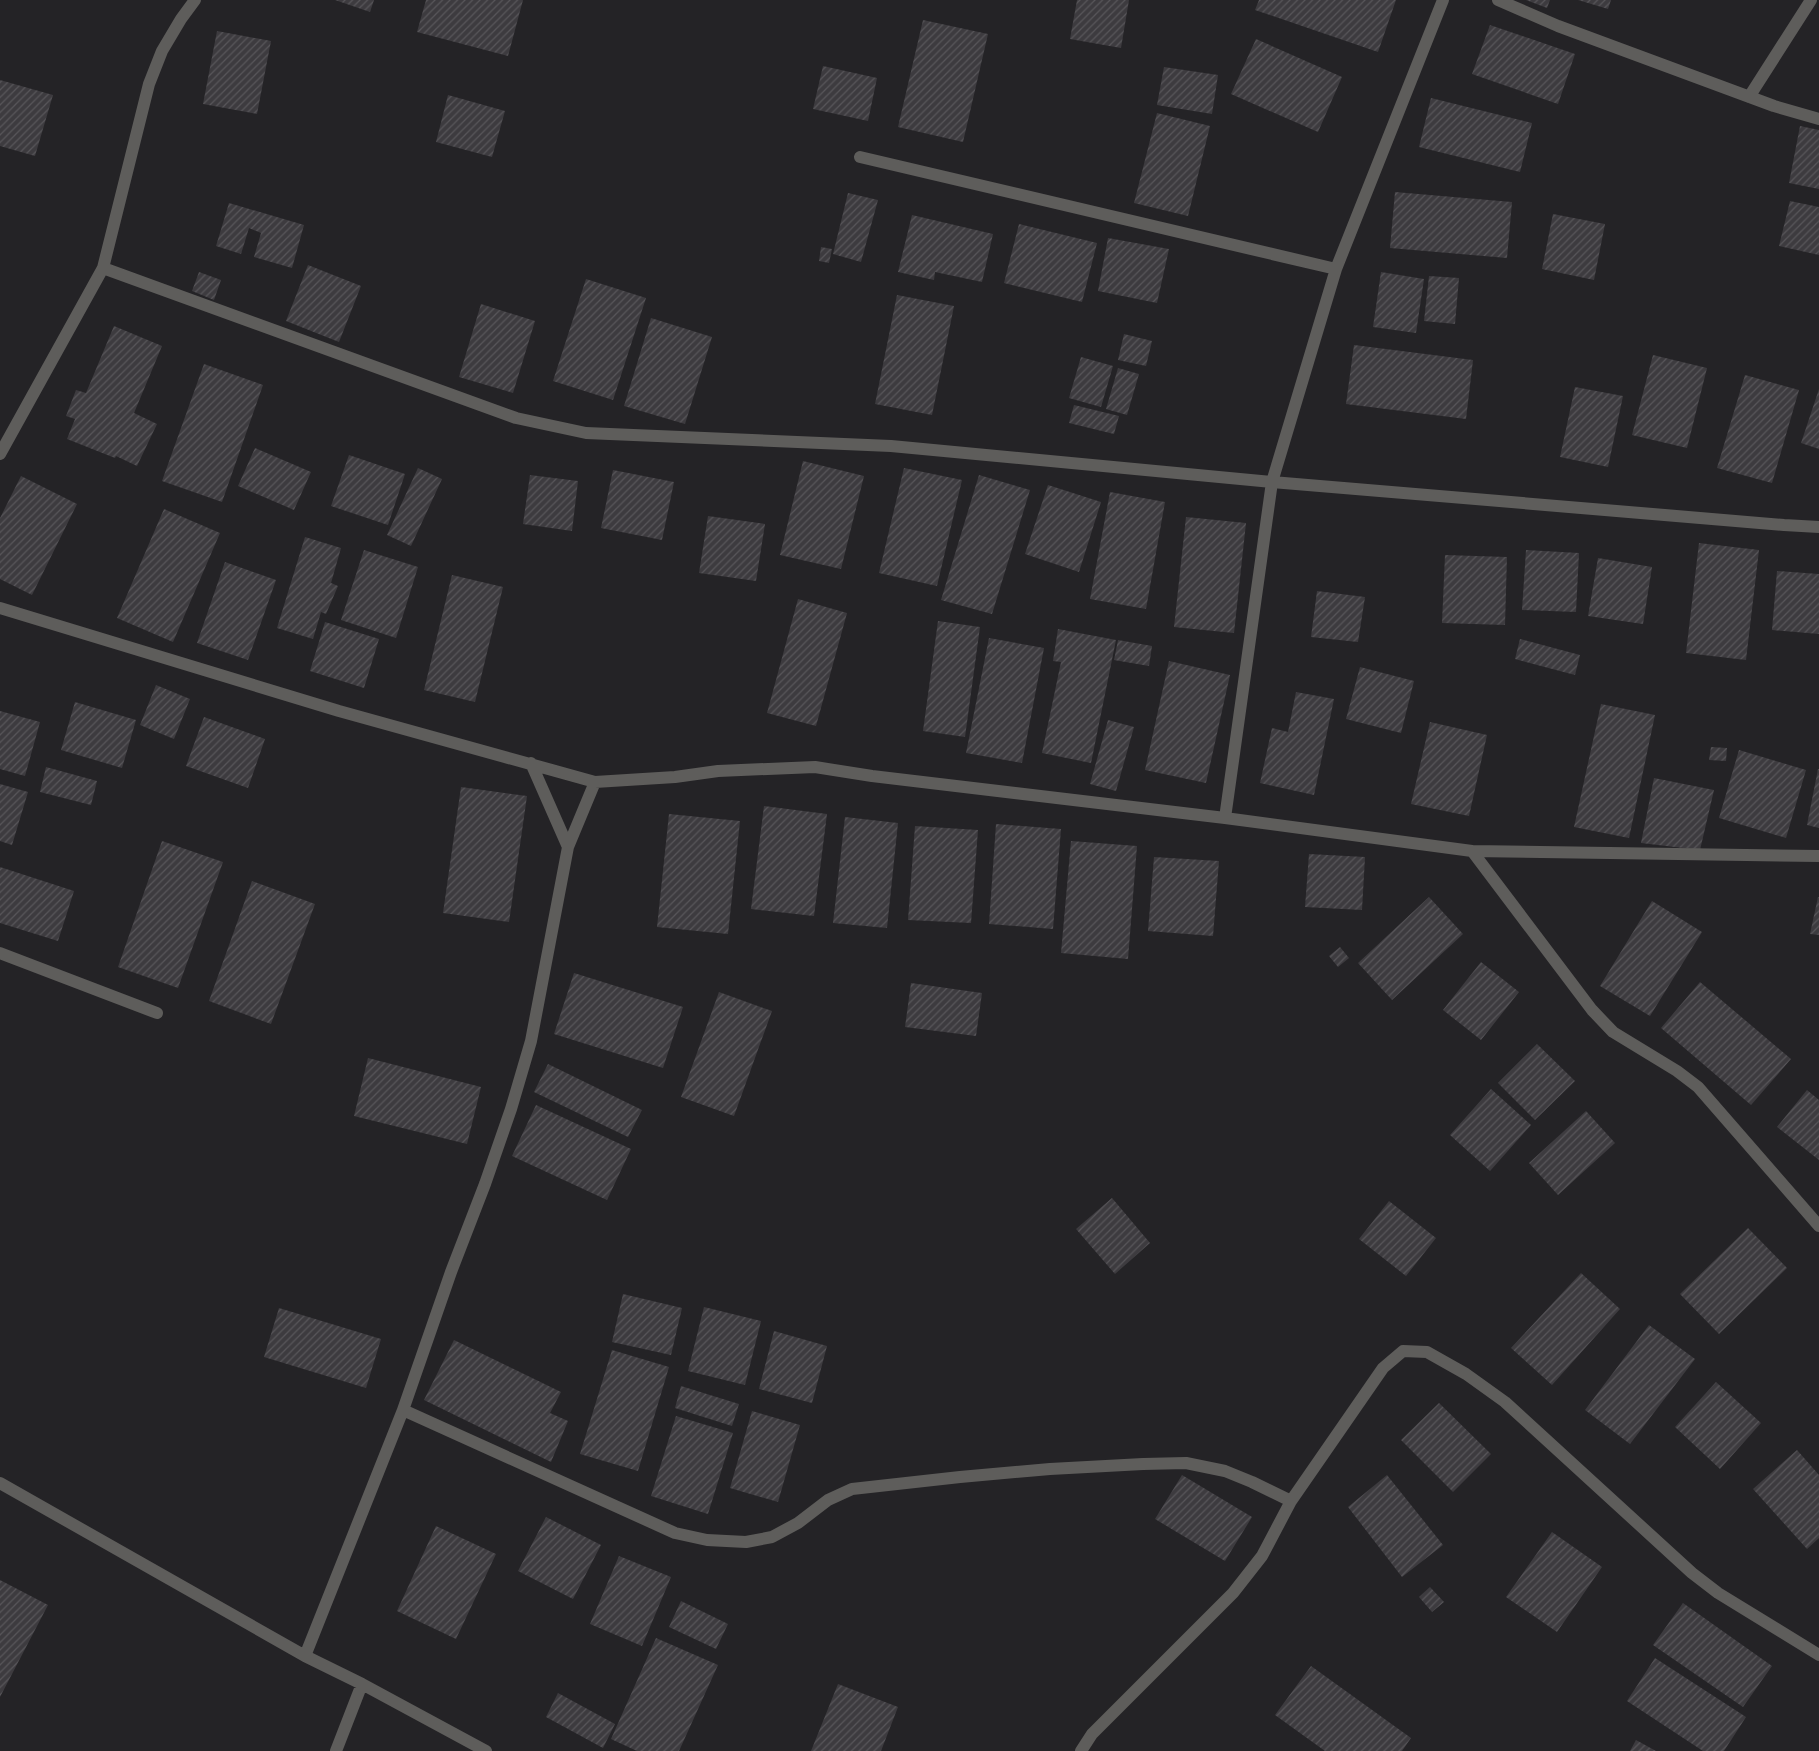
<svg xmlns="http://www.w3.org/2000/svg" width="1819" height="1751" viewBox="0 0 1819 1751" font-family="Raleway,sans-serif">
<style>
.building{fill:url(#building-hatch)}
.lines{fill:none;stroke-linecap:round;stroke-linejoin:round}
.minor{stroke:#5e5d5b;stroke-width:12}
</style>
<defs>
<pattern id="building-hatch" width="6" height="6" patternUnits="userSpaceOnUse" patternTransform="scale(1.25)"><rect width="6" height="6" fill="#3d3b3f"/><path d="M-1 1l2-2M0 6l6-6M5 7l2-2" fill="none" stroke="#58565a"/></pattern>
</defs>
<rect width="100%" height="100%" fill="#242326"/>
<path class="building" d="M335 0H374L370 12Z
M426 0H523L508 56 417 32Z
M1077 0H1129L1121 48 1070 39Z
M1259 0H1396L1378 52 1255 10Z
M1526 0H1550L1547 8Z
M1578 0H1611L1608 9Z
M923 20 988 34 963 142 898 127Z
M1490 25 1575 54 1558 104 1472 74Z
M217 31 271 41 257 114 203 104Z
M1256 39 1342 77 1318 132 1231 94Z
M823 66 877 78 868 121 813 109Z
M1164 67 1218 75 1212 114 1157 105Z
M0 80 53 95 35 156 0 146Z
M448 95 505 111 492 157 436 142Z
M1431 98 1532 123 1520 172 1419 147Z
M1157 113 1210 126 1188 216 1134 203Z
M1800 126 1819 130V189L1789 183Z
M1395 192 1512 202 1507 258 1390 248Z
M848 193 878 200 861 262 833 254Z
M1790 201 1819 207V255L1779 246Z
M229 203 304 225 292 268 254 257 261 233 249 228 241 254 216 246Z
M1553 214 1605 224 1594 280 1542 269Z
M912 215 993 234 982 282 935 272 934 280 898 272Z
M1019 224 1097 243 1082 302 1004 283Z
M1108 238 1169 249 1157 303 1098 291Z
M821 247 832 249 829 263 819 261Z
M308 265 361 286 339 342 286 321Z
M199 272 221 280 214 300 192 291Z
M1381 272 1424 279 1416 333 1373 327Z
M1429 276 1459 278 1455 324 1424 321Z
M586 279 646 298 613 400 553 381Z
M897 295 954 306 932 415 875 404Z
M481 304 535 321 513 393 459 377Z
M651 318 712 337 685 424 624 406Z
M114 326 162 346 134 413 157 424 137 466 116 456 115 458 67 439 75 419 66 416 76 390 86 393Z
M1124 334 1152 341 1146 366 1118 360Z
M1354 345 1473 360 1466 419 1346 404Z
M1653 355 1707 368 1687 448 1632 435Z
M1081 357 1113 366 1101 407 1069 398Z
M204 364 263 385 222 502 162 481Z
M1118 368 1139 374 1127 415 1106 409Z
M1745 375 1799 390 1772 483 1717 468Z
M1575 387 1623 396 1608 467 1560 457Z
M1819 389V449L1801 443Z
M1074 405 1119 416 1114 434 1069 423Z
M255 448 311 472 294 510 238 486Z
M349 455 405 474 388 525 331 506Z
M803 461 864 476 841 569 780 555Z
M418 468 442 479 411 546 387 535Z
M904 468 962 480 937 586 879 573Z
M613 470 674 482 662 540 601 528Z
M530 475 578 481 572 531 523 524Z
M979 475 1030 490 992 614 941 600Z
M21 476 77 504 32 595 0 579V518Z
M1048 485 1101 502 1079 572 1025 554Z
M1110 492 1165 502 1146 609 1090 599Z
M164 509 220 533 173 642 117 618Z
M708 516 765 524 756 581 699 573Z
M1186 517 1246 523 1234 633 1174 627Z
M305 537 341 548 331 583 338 586 326 614 321 612 313 639 277 628Z
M1699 543 1759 550 1746 660 1686 653Z
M364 550 418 567 396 638 341 620Z
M1526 550 1579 553 1576 612 1522 610Z
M1445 555 1507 557 1505 625 1442 623Z
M1598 558 1652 567 1643 624 1588 616Z
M225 562 276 580 248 660 197 643Z
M1777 571 1819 574V634L1772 630Z
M452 575 503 587 475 702 424 690Z
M1317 591 1365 597 1358 642 1311 637Z
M798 599 847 613 816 726 767 713Z
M938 621 980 627 965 737 923 731Z
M325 622 379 639 364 688 310 671Z
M1058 629 1116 640 1091 763 1042 753 1061 662 1053 661Z
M989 638 1044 648 1022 763 966 753Z
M1520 639 1580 655 1575 675 1515 659Z
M1118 640 1152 646 1149 666 1114 660Z
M1169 661 1230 675 1206 783 1145 770Z
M1360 667 1414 681 1401 733 1346 719Z
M156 685 190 699 174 739 140 725Z
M1296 692 1334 699 1314 795 1260 783 1272 728 1288 732Z
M75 702 136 720 122 768 61 750Z
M1601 704 1655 715 1629 838 1574 827Z
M0 711 40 722 25 776 0 769Z
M204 717 265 739 248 788 186 766Z
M1108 720 1134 727 1116 791 1090 784Z
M1430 722 1487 735 1469 816 1411 804Z
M1711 747 1727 748 1726 761 1709 760Z
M1739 750 1806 770 1786 838 1719 818Z
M46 767 97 781 91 805 40 792Z
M1818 769H1819V828L1807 825Z
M1654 778 1714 790 1700 850 1641 843Z
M0 784 28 792 12 845 0 841Z
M461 787 527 796 509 922 443 913Z
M764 806 827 814 814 916 751 909Z
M669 814 740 821 728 934 657 927Z
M845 817 898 823 887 928 833 923Z
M996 824 1061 829 1053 929 989 924Z
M915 826 978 830 971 923 908 920Z
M162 841 223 862 178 988 118 967Z
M1071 841 1137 846 1128 959 1061 953Z
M1309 854 1365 857 1362 910 1305 907Z
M1154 857 1219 861 1213 936 1148 931Z
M0 867 74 891 58 941 0 923Z
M252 881 315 904 271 1024 209 1001Z
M1429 897 1463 934 1392 1000 1358 963Z
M1818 897H1819V935L1810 934Z
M1652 901 1702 932 1650 1016 1600 986Z
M1340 947 1349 958 1338 967 1329 956Z
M1481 962 1519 992 1481 1040 1443 1010Z
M574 973 683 1007 663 1068 554 1034Z
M1700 982 1791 1059 1751 1105 1661 1028Z
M911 983 982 993 976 1036 905 1027Z
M719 992 772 1011 734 1116 681 1097Z
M1537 1044 1575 1081 1535 1120 1498 1083Z
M368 1058 481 1087 467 1144 354 1116Z
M548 1064 642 1110 628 1137 534 1092Z
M1491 1089 1531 1125 1490 1171 1450 1135Z
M1807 1090 1819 1100V1160L1777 1127Z
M536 1105 631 1149 607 1200 512 1156Z
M1586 1111 1615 1143 1558 1195 1529 1163Z
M1112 1198 1150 1243 1115 1274 1076 1229Z
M1389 1201 1436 1238 1406 1276 1359 1239Z
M1748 1228 1787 1268 1719 1334 1680 1294Z
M1581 1273 1620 1309 1552 1385 1511 1348Z
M623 1294 682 1308 671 1355 612 1342Z
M704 1307 761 1321 745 1385 688 1371Z
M279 1308 381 1339 366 1388 264 1357Z
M1649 1325 1695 1359 1630 1444 1585 1410Z
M774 1331 827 1346 812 1403 759 1389Z
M454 1340 561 1392 550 1413 568 1421 551 1462 424 1400Z
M612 1350 669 1367 638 1471 580 1454Z
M1716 1382 1761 1423 1720 1469 1675 1427Z
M681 1386 739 1404 732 1426 675 1408Z
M1439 1403 1491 1454 1453 1492 1401 1440Z
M752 1411 800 1425 778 1502 730 1488Z
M676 1416 733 1433 708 1514 651 1496Z
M1797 1450 1819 1475V1538L1807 1549 1753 1489Z
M1182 1475 1252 1517 1225 1561 1155 1519Z
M1387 1475 1443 1545 1402 1577 1348 1507Z
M546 1517 601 1545 573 1599 518 1571Z
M436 1526 496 1554 456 1639 397 1611Z
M1552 1532 1602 1567 1557 1632 1506 1597Z
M619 1556 671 1577 642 1646 590 1624Z
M0 1580 48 1605 0 1697Z
M1430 1587 1444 1602 1432 1612 1419 1597Z
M681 1601 728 1624 716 1649 669 1627Z
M1683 1603 1772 1666 1743 1707 1653 1645Z
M656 1638 718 1665 679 1751H637L611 1739Z
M1655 1658 1746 1717 1724 1751H1703L1627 1701Z
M1311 1666 1411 1738 1402 1751H1325L1275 1715Z
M838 1684 898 1707 881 1751H811Z
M558 1693 615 1724 603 1748 546 1717Z
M1636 1740 1656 1751H1630Z"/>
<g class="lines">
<path class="minor" d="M1498 0 1558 26 1774 106 1819 119
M1749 97 1811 0
M860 157 1336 269
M103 268 516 418 586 433 891 446 1272 482 1784 525 1819 527
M0 454 103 268 149 84 162 51 181 19 195 0
M0 608 339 711 595 782 675 777 718 771 815 767 872 776 1225 818 1472 851 1819 856
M531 763 568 847
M1225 818 1272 482 1336 269 1443 0
M1472 851 1592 1010 1613 1032 1677 1071 1698 1087 1819 1226
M0 953 157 1013
M403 1410 675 1533 707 1540 746 1542 772 1537 798 1523 828 1500 852 1489 960 1477 1050 1469 1143 1464 1186 1463 1225 1471 1252 1482 1291 1501
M0 1483 305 1656 362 1684 486 1751
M305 1656 403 1410 451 1272 485 1184 511 1109 531 1041 568 847 595 782
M336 1751 362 1684
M1081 1751 1092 1734 1233 1593 1262 1556 1291 1501 1383 1368 1403 1351 1427 1352 1466 1374 1505 1402 1692 1573 1718 1593 1819 1655"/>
</g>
</svg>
